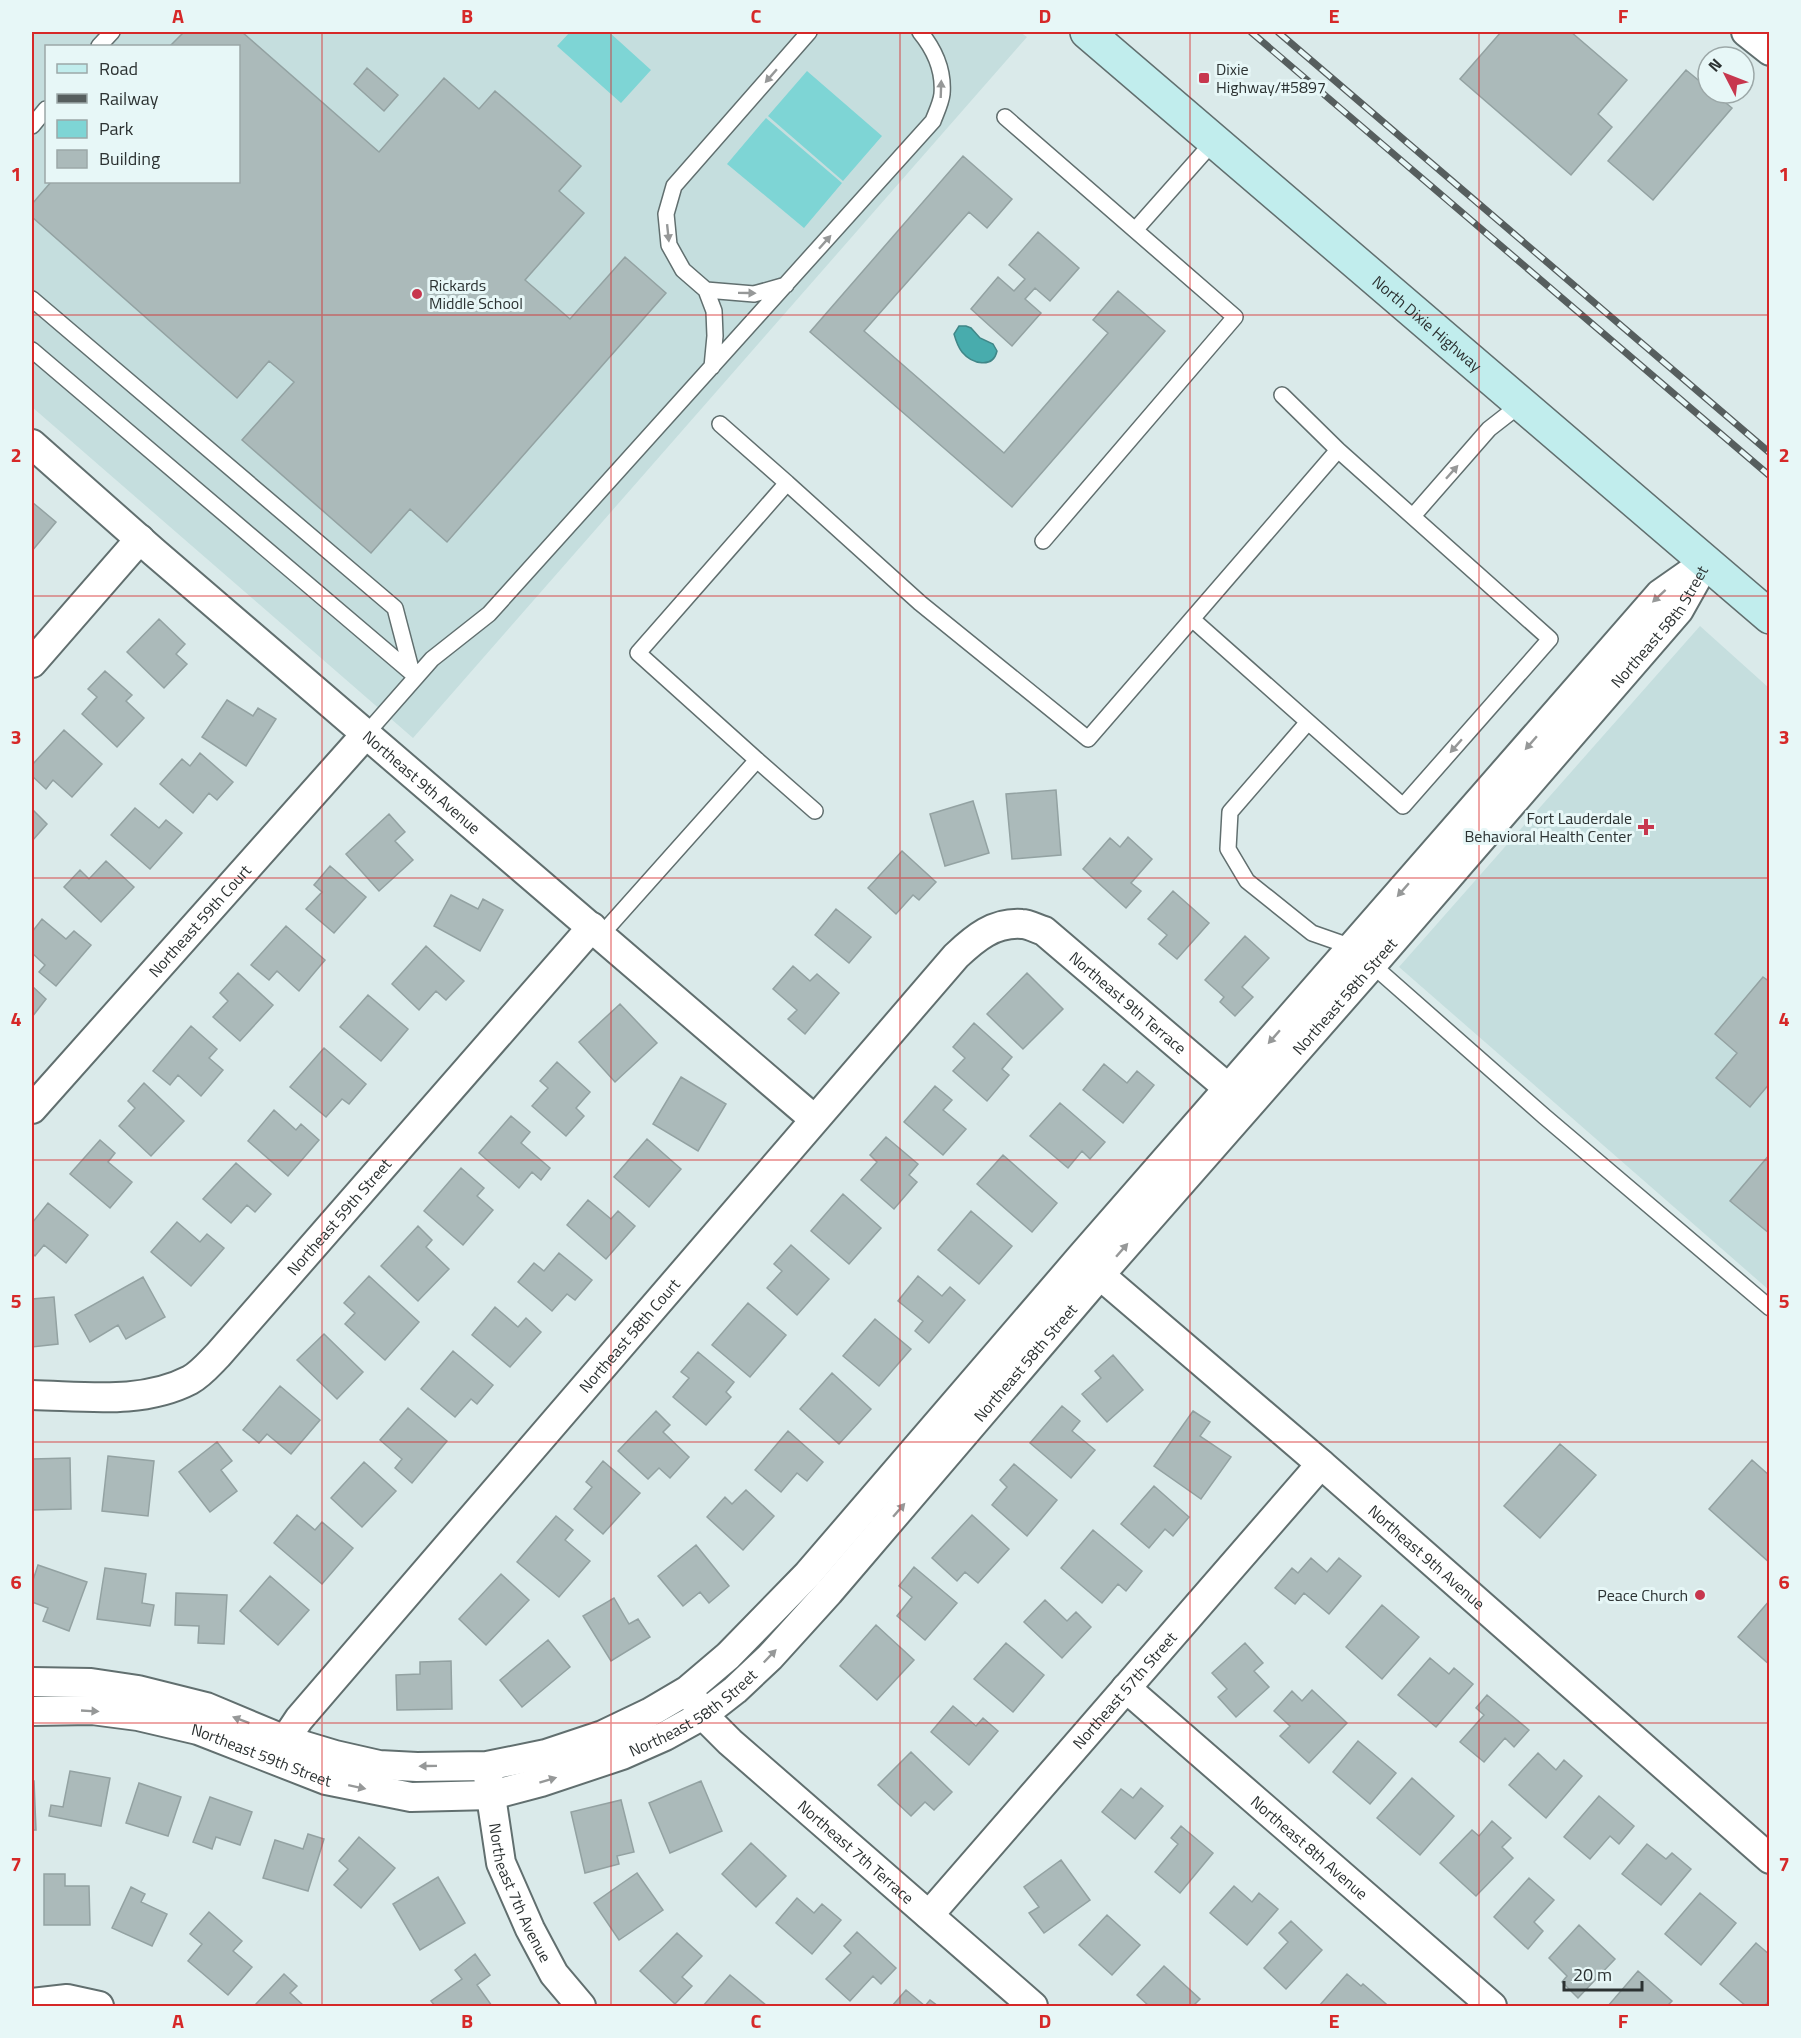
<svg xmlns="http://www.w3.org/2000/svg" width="1801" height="2038" viewBox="0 0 1801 2038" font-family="'Titillium Web',sans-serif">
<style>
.built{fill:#c5dede;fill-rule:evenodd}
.green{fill:#7ed5d5}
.water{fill:#48acad;stroke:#408788;stroke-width:1.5}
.building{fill:#abbaba;stroke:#93a2a2;stroke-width:1.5}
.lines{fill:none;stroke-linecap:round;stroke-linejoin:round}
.lane-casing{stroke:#616f6f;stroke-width:18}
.street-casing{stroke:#616f6f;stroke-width:32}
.secondary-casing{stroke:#616f6f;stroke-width:36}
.lane{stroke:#fff;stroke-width:15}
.street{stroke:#fff;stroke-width:28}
.secondary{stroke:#c1eded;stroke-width:33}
.rail-casing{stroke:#565e5e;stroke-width:7}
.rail{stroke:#e7f7f7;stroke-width:4.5;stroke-dasharray:14;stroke-linecap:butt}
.oneway{fill:#969898}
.grid{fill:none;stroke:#d62828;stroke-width:1.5;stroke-opacity:0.55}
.poi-dot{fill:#c7374e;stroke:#e7f7f7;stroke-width:2}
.labels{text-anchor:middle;stroke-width:6;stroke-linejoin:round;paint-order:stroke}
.poi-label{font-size:16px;fill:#2c3232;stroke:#e7f7f7;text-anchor:start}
.street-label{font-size:16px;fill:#2c3232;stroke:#e7f7f7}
.neatline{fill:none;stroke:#d62828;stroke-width:2}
.grid-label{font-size:20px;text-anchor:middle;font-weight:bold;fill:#d62828}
</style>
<rect width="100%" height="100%" fill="#daeaea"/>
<path class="built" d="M32 32H1020L1027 37 413 738 32 407ZM46 46H238V182H46Z
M1700 626 1769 688V1290L1399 967Z"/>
<path class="green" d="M570 32H609L651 70 621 103 557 46Z
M807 71 882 136 843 181 768 116Z
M766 118 842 183 804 228 727 164Z"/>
<path class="water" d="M959 326H966L971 328 980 338 993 344 997 351C993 369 972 364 962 352 958 347 956 341 954 334Z"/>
<path class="building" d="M184 32H242L379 152 444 78 479 109 495 91 581 166 559 191 584 213 525 280 570 319 625 257 666 293 447 542 410 509 371 553 242 440 294 382 269 361 237 398 32 217V204L51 182H238V46H170Z
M1501 32H1571L1627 80 1598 114 1612 127 1571 175 1460 79Z
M367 68 398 95 384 111 354 84Z
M1686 70 1708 88V93H1714L1732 108 1653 200 1608 161Z
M963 156 1012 199 987 228 969 212 864 331 1004 453 1108 333 1093 320 1118 291 1165 331 1012 507 810 332Z
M1038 232 1079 268 1050 301 1035 288 1025 299 1041 313 1012 346 971 309 998 277 1014 291 1025 279 1009 265Z
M32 502 56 522 32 551Z
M159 619 185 644 176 654 187 664 164 688 127 652Z
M105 671 132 695 126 701 144 718 117 747 82 714 97 697 88 689Z
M227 700 253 716 258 708 276 719 246 766 202 737Z
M64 730 102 764 72 797 53 780 46 789 32 776V765Z
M200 753 233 782 217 800 209 793 193 813 160 784 182 759 190 766Z
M1056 790 1061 855 1012 859 1006 794Z
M973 801 989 853 945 866 930 814Z
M135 808 159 828 166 820 182 833 150 869 111 835Z
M32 809 47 824 32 841Z
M389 814 405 832 395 841 413 860 379 891 346 854Z
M1128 837 1152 859 1131 883 1141 891 1126 908 1083 869 1110 838 1120 847Z
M902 851 936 882 919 900 913 895 896 914 868 888Z
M106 861 134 887 101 922 64 887 80 870 89 879Z
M330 866 366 897 334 933 306 909 322 892 314 885Z
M1173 891 1209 923 1177 959 1159 944 1167 935 1148 919Z
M451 895 478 909 483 899 503 910 480 951 434 926Z
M836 909 871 937 849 963 815 935Z
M42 919 66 939 74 931 91 945 56 986 39 972 45 965 32 953V932Z
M286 926 325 960 299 991 277 971 269 980 251 965Z
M1245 936 1269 958 1242 987 1253 997 1235 1016 1220 1002 1224 997 1205 980Z
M426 946 464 981 446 1000 436 991 419 1010 392 984Z
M793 966 810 981 817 974 839 993 805 1034 788 1019 797 1010 773 989Z
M238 973 273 1005 240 1041 213 1017 228 1001 220 993Z
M1027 973 1063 1009 1023 1049 987 1014Z
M1763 977 1770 982V1083L1750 1107 1716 1078 1737 1053 1715 1034Z
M32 986 46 999 32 1017Z
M368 995 408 1029 381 1061 340 1027Z
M620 1004 657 1043 615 1082 579 1042Z
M974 1023 1012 1057 1002 1069 1009 1075 987 1101 953 1071 965 1058 953 1047Z
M191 1026 217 1049 209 1058 223 1070 201 1096 178 1075 170 1085 153 1071Z
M324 1048 366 1084 349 1104 342 1099 326 1117 290 1087Z
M557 1062 590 1092 576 1108 584 1116 566 1136 532 1106 548 1088 540 1081Z
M1104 1064 1127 1083 1137 1071 1154 1085 1123 1123 1083 1090Z
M681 1077 726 1104 698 1151 653 1124Z
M144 1083 184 1121 151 1156 119 1126 135 1108 128 1101Z
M935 1086 952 1100 943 1110 966 1129 943 1155 904 1122Z
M1060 1103 1105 1142 1090 1159 1082 1151 1068 1168 1030 1136Z
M274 1110 296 1130 301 1124 319 1140 288 1176 248 1141Z
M511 1116 530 1132 521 1143 550 1168 541 1180 532 1172 519 1188 479 1153Z
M886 1137 918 1164 909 1175 917 1182 894 1209 861 1180 877 1162 870 1155Z
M647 1139 681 1169 649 1207 614 1177Z
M100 1140 115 1153 108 1162 132 1182 110 1208 70 1174Z
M1770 1154V1234L1730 1201Z
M1003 1155 1057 1203 1032 1232 977 1184Z
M236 1163 271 1194 255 1212 247 1205 231 1223 203 1199Z
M461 1168 484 1188 477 1196 493 1210 463 1245 424 1211Z
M843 1194 881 1228 849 1264 811 1231Z
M588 1200 611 1219 618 1211 635 1226 606 1259 567 1225Z
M48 1203 88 1235 66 1263 44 1245 35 1256 32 1253V1223Z
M971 1211 1012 1246 979 1284 938 1250Z
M177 1222 200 1242 207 1234 224 1248 191 1286 151 1252Z
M418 1226 432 1240 426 1247 449 1269 418 1301 381 1266Z
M791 1245 829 1279 797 1315 767 1288 782 1271 774 1264Z
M559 1253 592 1280 575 1300 567 1294 552 1311 518 1282 534 1263 544 1271Z
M369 1276 419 1322 385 1360 345 1324 355 1313 344 1303Z
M918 1276 942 1296 950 1287 965 1300 929 1343 915 1331 923 1321 898 1301Z
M143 1277 165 1317 126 1339 118 1325 90 1342 75 1315Z
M54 1297 58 1344 32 1347V1299Z
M748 1303 786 1335 750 1377 712 1345Z
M495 1307 518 1327 526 1318 541 1332 510 1367 472 1335Z
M875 1319 911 1349 879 1386 843 1356Z
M324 1334 363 1372 337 1399 297 1360Z
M453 1351 493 1385 477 1404 471 1399 455 1417 421 1389Z
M698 1352 734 1382 726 1392 731 1397 706 1425 673 1397 689 1378 681 1372Z
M1113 1355 1143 1390 1107 1422 1082 1394 1101 1378 1095 1371Z
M832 1373 871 1409 839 1444 800 1409Z
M280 1386 320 1420 291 1454 267 1434 259 1443 243 1430Z
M1062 1406 1080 1421 1072 1431 1095 1450 1071 1478 1030 1443Z
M408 1408 447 1441 412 1483 395 1468 402 1459 380 1440Z
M656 1411 670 1425 663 1432 689 1457 670 1478 659 1468 648 1479 618 1451Z
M1193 1411 1210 1422 1200 1436 1231 1457 1201 1499 1154 1466Z
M788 1431 823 1462 807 1481 797 1473 781 1492 755 1470Z
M217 1442 232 1461 221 1470 237 1491 210 1512 179 1472Z
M1560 1444 1596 1475 1540 1538 1504 1506Z
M108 1456 154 1461 148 1516 102 1511Z
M70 1458 71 1509 32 1510V1459Z
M1752 1460 1770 1476V1563L1709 1509Z
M603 1461 640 1493 603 1534 574 1509 592 1487 586 1482Z
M364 1462 396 1491 362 1527 331 1498Z
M1014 1464 1057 1500 1027 1536 992 1505 1007 1487 1000 1480Z
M1154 1486 1189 1517 1173 1536 1165 1529 1149 1548 1121 1524Z
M746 1490 774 1516 743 1550 707 1517 725 1497 732 1504Z
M297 1515 315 1530 322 1522 353 1548 322 1584 274 1543Z
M972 1515 1009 1549 978 1583 965 1572 957 1581 932 1558Z
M556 1516 573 1530 565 1540 590 1561 559 1597 517 1562Z
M1093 1530 1142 1571 1126 1591 1118 1584 1102 1603 1061 1568Z
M696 1545 729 1586 709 1603 700 1592 683 1606 658 1576Z
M1311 1558 1327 1572 1339 1558 1361 1576 1329 1614 1304 1593 1295 1604 1275 1588 1292 1568 1298 1573Z
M38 1565 87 1582 69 1631 43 1621 48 1608 32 1602V1583Z
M914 1567 957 1603 925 1640 897 1616 912 1597 899 1586Z
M105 1568 146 1574 142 1603 154 1605 150 1626 97 1619Z
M501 1574 529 1600 486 1645 459 1619Z
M270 1576 309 1610 278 1645 240 1611Z
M176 1593 227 1595 224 1644 198 1643 199 1626 175 1625Z
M614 1598 629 1624 638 1619 650 1637 611 1661 583 1616Z
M1045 1600 1067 1621 1076 1612 1091 1627 1062 1658 1024 1622Z
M1770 1600V1665L1738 1637Z
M1382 1605 1419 1637 1382 1679 1346 1647Z
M876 1625 914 1660 877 1700 840 1666Z
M548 1640 570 1667 522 1707 500 1680Z
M1006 1643 1044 1675 1013 1712 974 1679Z
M1245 1643 1263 1663 1254 1671 1269 1687 1236 1717 1218 1697 1227 1689 1212 1673Z
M1430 1658 1449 1674 1454 1668 1473 1684 1436 1727 1398 1695Z
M451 1661 452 1709 397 1710 396 1675 420 1674V1662Z
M1312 1690 1347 1723 1309 1763 1280 1736 1290 1726 1274 1711 1292 1691 1302 1701Z
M1487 1695 1529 1730 1514 1747 1505 1738 1484 1762 1460 1742 1484 1715 1476 1708Z
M953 1706 976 1726 983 1718 998 1731 969 1765 931 1732Z
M1358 1741 1396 1773 1370 1804 1333 1772Z
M911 1752 952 1792 934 1810 925 1802 911 1816 878 1785Z
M1538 1753 1556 1770 1564 1760 1582 1776 1546 1818 1509 1785Z
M70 1771 110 1778 101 1826 49 1816 51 1805 63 1807Z
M1412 1778 1454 1816 1420 1855 1377 1818Z
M32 1781H34L36 1830H32Z
M701 1781 722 1831 670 1853 649 1803Z
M139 1783 181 1797 168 1836 126 1823Z
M1141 1788 1163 1806 1135 1839 1102 1812 1121 1789 1133 1798Z
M1599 1796 1634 1826 1619 1844 1610 1836 1590 1859 1564 1837Z
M210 1797 252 1812 240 1845 216 1837 212 1849 193 1842Z
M621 1800 634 1852 617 1856 619 1864 585 1873 571 1812Z
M1492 1821 1511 1838 1502 1847 1513 1858 1476 1896 1440 1863 1472 1830 1479 1836Z
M1181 1826 1213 1853 1180 1893 1155 1872 1178 1844 1171 1838Z
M308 1834 324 1839 308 1891 263 1878 275 1840 303 1849Z
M359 1837 395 1868 361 1908 334 1885 348 1869 339 1861Z
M751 1843 786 1876 756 1907 722 1874Z
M1647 1844 1666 1859 1672 1853 1691 1869 1661 1905 1622 1874Z
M1061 1860 1090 1900 1044 1933 1029 1913 1039 1907 1024 1887Z
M637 1873 663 1910 619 1940 594 1903Z
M44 1874H65V1886H89L90 1925H44Z
M438 1877 465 1923 420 1950 393 1904Z
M1529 1878 1554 1900 1534 1922 1543 1931 1528 1949 1494 1917Z
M1234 1886 1252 1902 1259 1893 1278 1909 1247 1945 1210 1913Z
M131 1887 145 1894 141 1902 167 1914 152 1946 112 1928Z
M1700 1893 1736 1923 1701 1965 1665 1934Z
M797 1898 814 1913 822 1904 841 1920 812 1954 776 1923Z
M209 1912 242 1941 233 1951 252 1967 228 1995 188 1961 202 1944 190 1934Z
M1107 1915 1140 1945 1112 1975 1079 1945Z
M1291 1921 1322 1950 1286 1989 1264 1968 1288 1942 1279 1933Z
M1579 1925 1615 1959 1578 1998 1562 1982 1567 1976 1549 1958Z
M857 1932 896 1968 881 1984 873 1976 850 2001 826 1979 851 1953 844 1946Z
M677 1933 702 1956 682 1977 692 1986 675 2004 640 1971Z
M1756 1943 1770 1955V2000L1764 2006H1746L1720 1984Z
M475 1954 490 1975 477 1985 492 2006H435L431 2001 462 1979 455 1970Z
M1164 1966 1200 1999 1193 2006H1149L1137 1995Z
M1638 1971 1672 2001 1667 2006H1608Z
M284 1974 297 1986 290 1993 304 2006H258L256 2004Z
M1347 1974 1361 1986 1363 1984 1386 2004 1383 2006H1319Z
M730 1975 767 2006H703Z
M906 1990 925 2006 930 2000 938 2006H892Z"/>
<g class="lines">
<g class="lane-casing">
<path id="lane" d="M99 46 112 32
M1005 117 1235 317 1043 541
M32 126 46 109
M1136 229 1214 141
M706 290 754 294 786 285
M32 299 395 608 412 673
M32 350 413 674
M712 367 715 336 714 311 706 290 683 270 669 245 666 214 674 186 809 32
M1282 395 1338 450 1550 639 1403 806 1192 619 1338 450
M720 424 787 483
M1413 516 1489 429 1521 404
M1308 722 1230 812 1228 849 1247 881 1312 933 1352 947 1545 1117 1770 1308
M366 734 432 659 489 614 933 121C936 113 941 103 942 94 944 70 934 49 920 32
M757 760 815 811
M601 935 757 760 638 653 787 483 920 603 1088 739 1192 619"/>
</g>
<g class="street-casing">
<g id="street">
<path d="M1746 32 1770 51"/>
<path id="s1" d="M32 444 154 552 814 1119"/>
<path d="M32 663 140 539"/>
<path id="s2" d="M32 1109 366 734"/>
<path id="s3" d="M1086 1263 1321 1464 1770 1859"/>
<path id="s4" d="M32 1395C84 1396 142 1405 190 1380 201 1374 210 1363 218 1355L592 927"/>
<path d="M32 1682 91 1683 138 1690 206 1707 285 1740 335 1755 379 1765 417 1767 487 1766 546 1754 603 1735 649 1713 688 1690 728 1656 808 1574 1080 1258 1660 594 1700 566"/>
<path id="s5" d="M1126 1688 1492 2006"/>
<path id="s6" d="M693 1698 703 1715 730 1742 1033 2006"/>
<path id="s7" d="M32 1711 92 1710 138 1716 198 1730 326 1780 411 1797 492 1795 541 1782 622 1755 665 1736 703 1715 735 1690 770 1657 829 1592 1100 1275 1372 965 1679 610 1706 562"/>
<path id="s8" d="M278 1755 285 1740 299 1719 956 956C975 938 994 922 1022 924 1029 924 1037 929 1044 931L1242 1100"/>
<path id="s9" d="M488 1776 501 1863 530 1929 554 1974 581 2006"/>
<path id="s10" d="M929 1915 1321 1464"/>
<path d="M32 2003 67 1999 99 2006"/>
</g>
</g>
<g class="secondary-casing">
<g id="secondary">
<path id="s11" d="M1087 32 1770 617"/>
</g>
</g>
<use href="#lane" class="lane"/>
<use href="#street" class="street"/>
<use href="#secondary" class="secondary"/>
<g class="rail-casing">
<path id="rail" d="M1251 32 1770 476
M1278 32 1770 453"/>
</g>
<use href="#rail" class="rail"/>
</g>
<defs><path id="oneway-solid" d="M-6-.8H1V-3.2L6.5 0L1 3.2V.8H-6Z" transform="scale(1.5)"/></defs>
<g class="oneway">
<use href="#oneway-solid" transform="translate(771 76) rotate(131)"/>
<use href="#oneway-solid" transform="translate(941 89) rotate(-88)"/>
<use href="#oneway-solid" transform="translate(668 233) rotate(84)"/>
<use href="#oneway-solid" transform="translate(825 242) rotate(-48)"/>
<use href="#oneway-solid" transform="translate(747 293) rotate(1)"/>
<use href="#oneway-solid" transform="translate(1452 472) rotate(-48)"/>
<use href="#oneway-solid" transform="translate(1659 596) rotate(137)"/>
<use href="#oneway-solid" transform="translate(1531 743) rotate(131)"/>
<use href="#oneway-solid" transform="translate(1456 746) rotate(131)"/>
<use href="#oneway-solid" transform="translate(1403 890) rotate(131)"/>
<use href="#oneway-solid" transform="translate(1274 1037) rotate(131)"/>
<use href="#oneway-solid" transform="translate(1122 1250) rotate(-49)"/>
<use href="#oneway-solid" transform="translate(899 1510) rotate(-49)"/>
<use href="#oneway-solid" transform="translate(770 1656) rotate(-46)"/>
<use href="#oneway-solid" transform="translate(90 1711) rotate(3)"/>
<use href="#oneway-solid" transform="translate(241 1720) rotate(-159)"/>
<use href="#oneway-solid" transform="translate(428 1766) rotate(179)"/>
<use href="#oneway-solid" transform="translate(548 1780) rotate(-17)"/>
<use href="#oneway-solid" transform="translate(357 1787) rotate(12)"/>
</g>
<path class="grid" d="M322 32V2006M611 32V2006M900 32V2006M1190 32V2006M1479 32V2006M32 315H1770M32 596H1770M32 878H1770M32 1160H1770M32 1442H1770M32 1723H1770"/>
<g class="poi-dot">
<rect x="1198" y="72" width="12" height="12" rx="3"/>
<circle cx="417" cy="294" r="6"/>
<path d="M1643 818h6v6h6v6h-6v6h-6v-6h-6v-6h6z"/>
<circle cx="1700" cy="1595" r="6"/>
</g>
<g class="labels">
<g class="poi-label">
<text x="1216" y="75">Dixie<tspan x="1216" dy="18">Highway/#5897</tspan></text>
<text x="429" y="291">Rickards<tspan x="429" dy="18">Middle School</tspan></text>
<text x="1632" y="824" text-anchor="end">Fort Lauderdale<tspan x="1632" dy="18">Behavioral Health Center</tspan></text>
<text x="1688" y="1601" text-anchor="end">Peace Church</text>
</g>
<g class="street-label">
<text dy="6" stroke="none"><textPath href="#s11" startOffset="448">North Dixie Highway</textPath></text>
<text dy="6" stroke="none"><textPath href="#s7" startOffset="2150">Northeast 58th Street</textPath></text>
<text dy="6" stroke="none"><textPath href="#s1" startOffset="516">Northeast 9th Avenue</textPath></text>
<text dy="6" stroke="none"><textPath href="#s2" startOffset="252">Northeast 59th Court</textPath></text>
<text dy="6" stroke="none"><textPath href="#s7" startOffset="1664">Northeast 58th Street</textPath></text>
<text dy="6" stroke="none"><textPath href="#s8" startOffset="1258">Northeast 9th Terrace</textPath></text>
<text dy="6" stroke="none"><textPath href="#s4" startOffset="382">Northeast 59th Street</textPath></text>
<text dy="6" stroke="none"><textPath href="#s8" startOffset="548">Northeast 58th Court</textPath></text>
<text dy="6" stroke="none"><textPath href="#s7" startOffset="1178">Northeast 58th Street</textPath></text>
<text dy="6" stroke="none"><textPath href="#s3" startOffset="450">Northeast 9th Avenue</textPath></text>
<text dy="6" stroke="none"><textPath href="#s10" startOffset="298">Northeast 57th Street</textPath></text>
<text dy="6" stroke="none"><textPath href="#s7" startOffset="692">Northeast 58th Street</textPath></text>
<text dy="6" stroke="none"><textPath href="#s7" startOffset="236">Northeast 59th Street</textPath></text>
<text dy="6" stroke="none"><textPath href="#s5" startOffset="243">Northeast 8th Avenue</textPath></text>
<text dy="6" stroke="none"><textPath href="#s6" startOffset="225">Northeast 7th Terrace</textPath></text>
<text dy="6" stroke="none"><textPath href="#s9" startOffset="122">Northeast 7th Avenue</textPath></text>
</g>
</g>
<rect width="1801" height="2038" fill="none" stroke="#e7f7f7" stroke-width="66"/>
<rect x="45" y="45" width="195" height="138" fill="#e7f7f7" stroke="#9ca8a8" stroke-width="1.5"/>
<rect x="57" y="64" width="30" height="9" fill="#c1eded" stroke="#9ca8a8" stroke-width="1.5"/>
<text x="99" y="75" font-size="18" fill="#2c3232">Road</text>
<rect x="57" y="94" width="30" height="9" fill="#565e5e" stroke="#9ca8a8" stroke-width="1.5"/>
<text x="99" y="105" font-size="18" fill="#2c3232">Railway</text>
<rect x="57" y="120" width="30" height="18" fill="#7ed5d5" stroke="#9ca8a8" stroke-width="1.5"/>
<text x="99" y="135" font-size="18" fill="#2c3232">Park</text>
<rect x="57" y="150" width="30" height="18" fill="#abbaba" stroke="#9ca8a8" stroke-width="1.5"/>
<text x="99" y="165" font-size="18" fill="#2c3232">Building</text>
<g transform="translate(1726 75) rotate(312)"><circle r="28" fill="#e7f7f7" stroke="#9ca8a8" stroke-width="1.5"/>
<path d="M0-4.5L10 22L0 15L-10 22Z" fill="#c7374e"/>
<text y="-9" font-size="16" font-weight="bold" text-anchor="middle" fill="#2c3232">N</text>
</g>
<path d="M1564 1981v9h78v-9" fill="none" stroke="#2c3232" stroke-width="3"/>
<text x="1573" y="1981" font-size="18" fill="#2c3232" stroke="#e7f7f7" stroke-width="4.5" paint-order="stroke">20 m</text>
<rect x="33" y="33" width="1735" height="1972" class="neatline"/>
<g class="grid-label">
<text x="178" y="23">A</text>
<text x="467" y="23">B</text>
<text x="756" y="23">C</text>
<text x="1045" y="23">D</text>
<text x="1334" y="23">E</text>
<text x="1623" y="23">F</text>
<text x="16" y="181">1</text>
<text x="1784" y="181">1</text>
<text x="16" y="462">2</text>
<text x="1784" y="462">2</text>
<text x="16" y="744">3</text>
<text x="1784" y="744">3</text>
<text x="16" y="1026">4</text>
<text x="1784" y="1026">4</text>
<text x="16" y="1308">5</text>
<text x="1784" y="1308">5</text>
<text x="16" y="1589">6</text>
<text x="1784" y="1589">6</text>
<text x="16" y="1871">7</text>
<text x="1784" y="1871">7</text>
<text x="178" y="2028">A</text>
<text x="467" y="2028">B</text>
<text x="756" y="2028">C</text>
<text x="1045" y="2028">D</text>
<text x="1334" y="2028">E</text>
<text x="1623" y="2028">F</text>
</g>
</svg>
